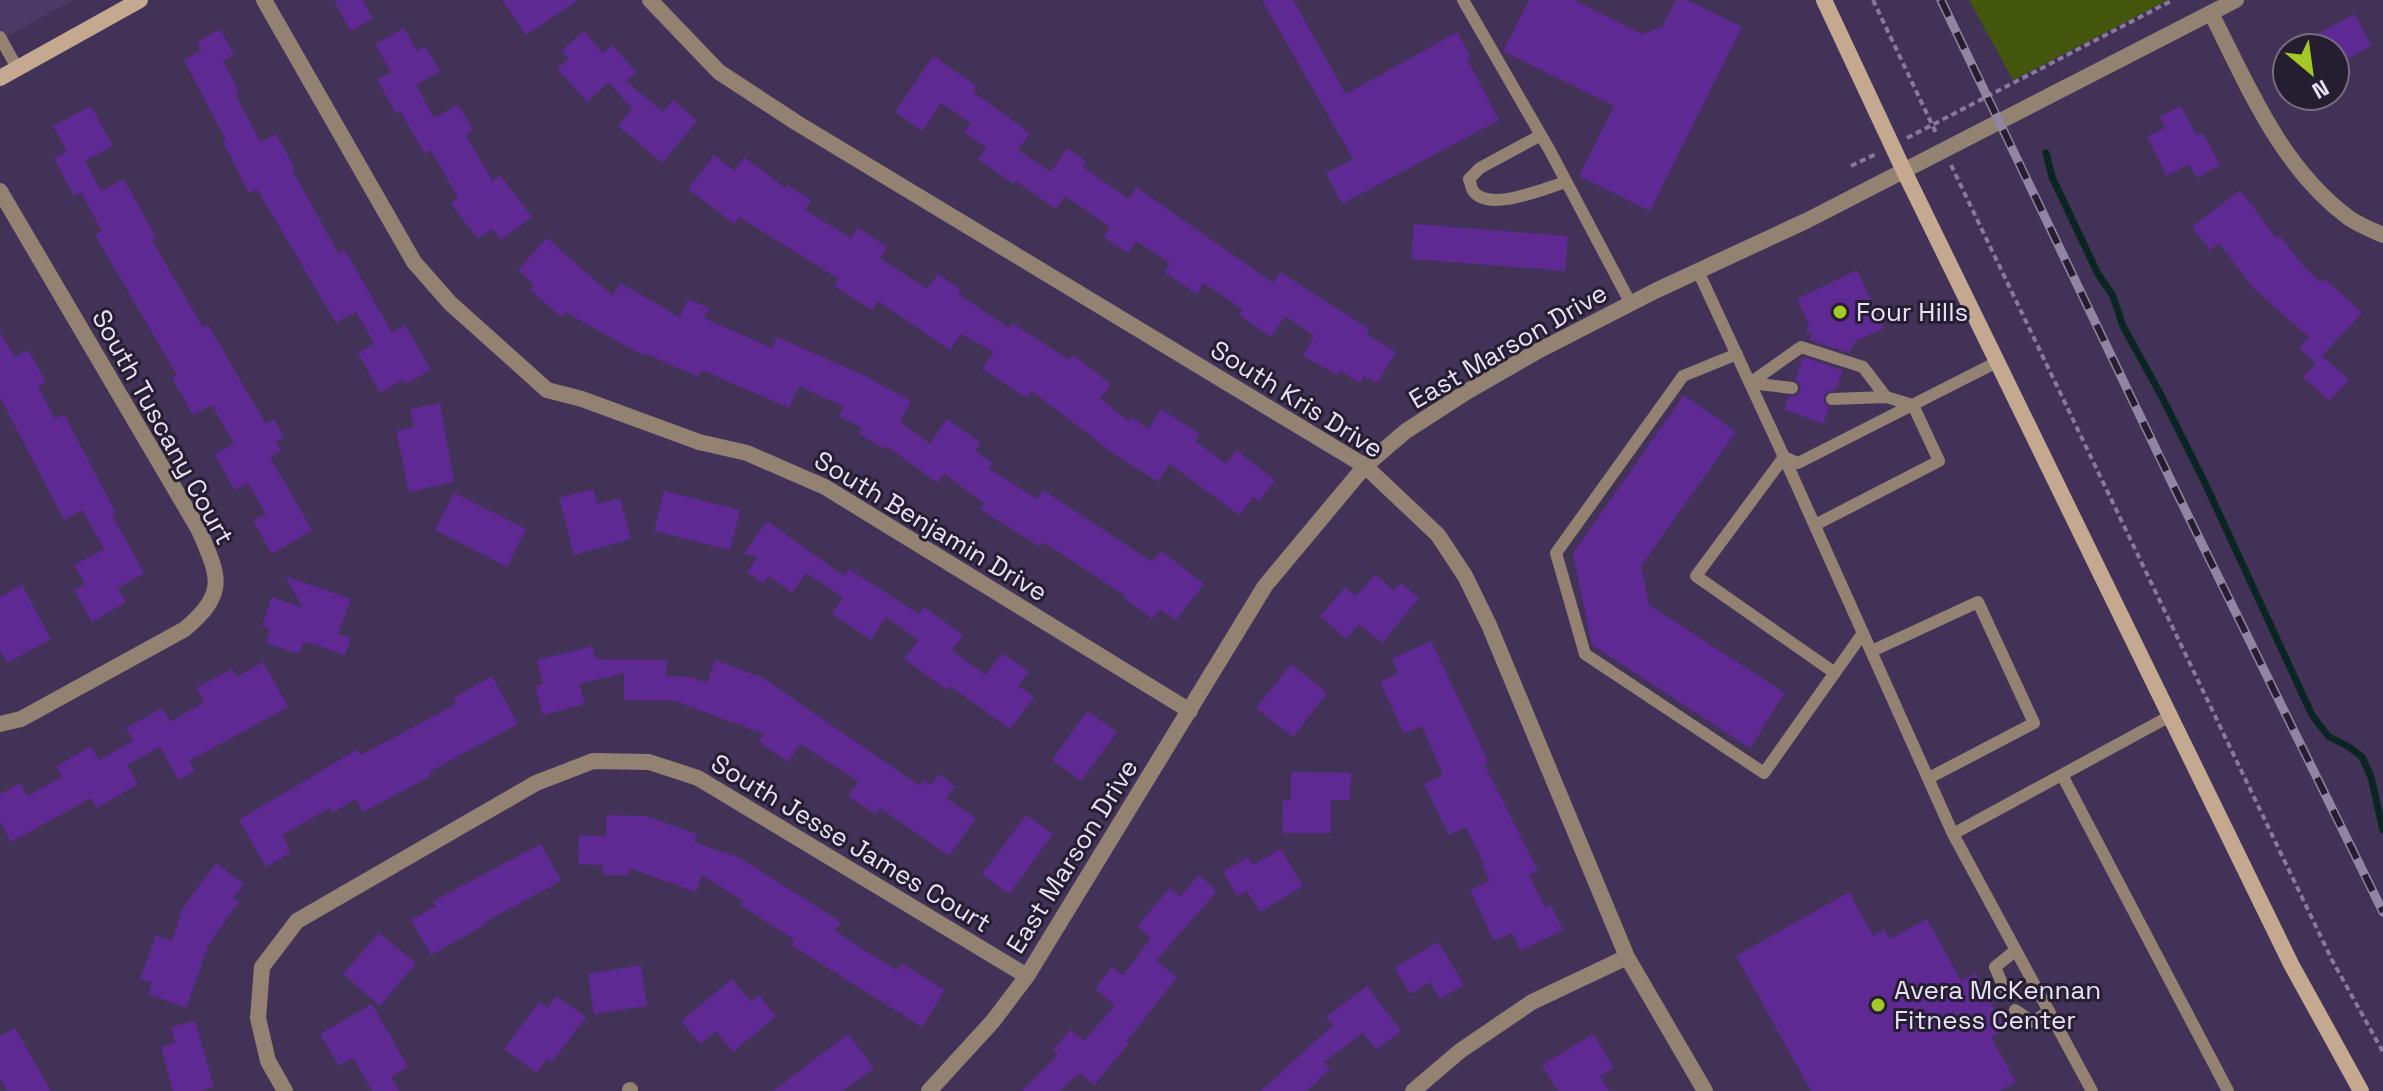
<svg xmlns="http://www.w3.org/2000/svg" width="2383" height="1091" viewBox="0 0 2383 1091" font-family="'Space Grotesk',sans-serif">
<style>
.built{fill:#4c3966}
.green{fill:#44550c}
.lines{fill:none;stroke-linecap:round;stroke-linejoin:round}
.stream{stroke:#0b2622;stroke-width:7}
.building{fill:#5e2993}
.path{stroke:#877a9a;stroke-width:4;stroke-dasharray:6 4;stroke-linecap:butt}
.lane{stroke:#938172;stroke-width:12}
.street{stroke:#938172;stroke-width:16}
.secondary{stroke:#c4a890;stroke-width:16}
.rail-casing{stroke:#9185a4;stroke-width:9}
.rail{stroke:#251e30;stroke-width:6;stroke-dasharray:18;stroke-linecap:butt}
.poi-dot{fill:#a4c825;stroke:#251e30;stroke-width:3}
.labels{text-anchor:middle;stroke-width:6;stroke-linejoin:round;paint-order:stroke}
.poi-label{font-size:26px;fill:#eae1f9;stroke:#251e30;text-anchor:start}
.street-label{font-size:26px;fill:#eae1f9;stroke:#251e30}
</style>
<rect width="100%" height="100%" fill="#423258"/>
<path class="built" d="M0 0H73L0 40Z"/>
<path class="green" d="M1969 0H2168L2013 80Z"/>
<g class="lines">
<path class="stream" d="M2046 153 2052 177 2098 274 2113 296 2123 326 2162 397 2204 481 2312 715 2328 736 2349 747 2362 757 2371 777 2383 830"/>
</g>
<path class="building" d="M334 0H363L373 19 350 31Z
M502 0H578L526 35Z
M1262 0H1293L1346 94 1457 32 1471 57 1467 59 1499 120 1342 204 1326 173 1353 159Z
M1529 0H1574L1642 34 1662 27 1676 0H1687L1742 27 1650 211 1579 176 1614 106 1503 51Z
M2355 14 2371 46 2335 65V48H2290Z
M404 28 417 51 425 46 440 71 416 85 434 118 458 105 473 130 466 135 492 181 500 175 532 217 501 240 492 229 478 239 451 204 458 198 431 150 425 154 400 111 396 114 377 79 391 72 375 44Z
M220 29 234 55 223 61 239 92 235 94 260 142 276 134 295 168 292 170 339 254 345 250 392 333 405 325 431 370 405 384 404 379 380 393 358 353 374 343 356 312 336 323 257 189 249 193 223 142 226 140 184 60 201 50 197 42Z
M584 31 603 53 612 45 636 72 626 81 663 112 673 100 697 121 662 163 618 126 632 109 609 82 587 102 557 69 569 59 561 51Z
M933 56 977 86 973 92 1030 133 1018 150 1051 172 1067 148 1087 162 1083 167 1129 199 1136 187 1273 283 1280 272 1369 329 1366 334 1396 352 1377 383 1364 376 1360 383 1340 371 1337 375 1303 356 1314 336 1285 316 1271 337 1239 315 1243 310 1204 283 1197 294 1164 272 1170 263 1136 241 1128 253 1103 237 1110 227 1065 196 1056 209 1016 181 1013 184 978 159 987 148 964 132 971 123 941 103 922 131 895 112Z
M91 106 113 146 85 161 101 191 124 179 156 238 152 240 203 328 208 325 266 424 274 419 284 437 276 441 281 451 270 457 312 530 272 554 253 521 266 514 248 483 234 490 215 454 234 444 212 405 193 415 172 378 177 375 95 235 102 231 81 192 74 196 54 158 67 151 53 126Z
M2181 106 2197 136 2203 133 2220 165 2197 178 2189 164 2167 176 2147 137 2165 128 2159 117Z
M714 155 734 171 744 157 785 188 787 185 811 200 805 210 851 238 858 228 887 247 880 258 927 289 938 274 961 290 958 294 1009 328 1012 323 1069 360 1073 355 1111 384 1100 398 1128 421 1131 417 1149 429 1161 409 1200 434 1195 441 1226 464 1236 450 1275 480 1259 501 1253 497 1239 515 1170 464 1158 482 1114 454 1032 391 1027 398 982 369 994 352 961 334 950 350 878 301 872 310 834 286 839 279 739 217 734 224 688 189Z
M2240 190 2277 239 2280 236 2306 269 2321 283 2325 279 2362 313 2315 363 2299 348 2309 337 2253 288 2219 243 2210 250 2192 227Z
M1414 224 1568 236 1565 271 1411 259Z
M547 238 613 296 620 283 680 317 688 299 709 308 704 318 772 348 777 337 861 374 911 401 900 422 930 444 947 419 981 443 975 451 992 463 988 468 1037 499 1043 490 1152 562 1161 551 1204 584 1176 620 1160 609 1152 619 1124 598 1126 596 1043 542 1040 547 980 509 984 503 944 474 937 483 887 446 885 449 859 434 862 428 839 416 844 407 799 386 789 408 702 370 699 377 646 354 644 356 565 312 561 317 530 290 534 285 518 270Z
M1857 270 1884 328 1856 341 1849 353 1810 340 1812 334 1806 332 1809 324 1797 299Z
M0 332 15 357 28 350 46 382 38 387 55 419 64 414 116 513 112 515 144 573 118 588 126 602 92 622 74 590 85 584 74 565 104 549 82 510 64 520 0 397Z
M2322 356 2349 380 2329 401 2303 377Z
M1803 357 1843 370 1836 390 1828 391 1824 396V403L1829 407 1823 424 1784 409 1788 397 1796 396 1801 390 1800 384 1795 380Z
M1684 395 1736 432 1641 566 1649 605 1785 693 1750 748 1592 645 1573 553Z
M440 403 454 482 409 492 396 431 414 427 410 409Z
M593 489 598 504 620 498 631 539 574 555 559 498Z
M664 491 740 510 730 550 654 531Z
M454 493 526 529 507 567 435 530Z
M767 521 844 576 849 569 919 614 924 607 963 635 952 651 986 675 1002 653 1029 672 1018 686 1034 697 1010 729 950 686 947 690 904 659 918 640 886 617 871 640 832 614 843 597 806 573 792 593 769 576 763 583 747 572 758 557 744 554Z
M1375 574 1394 591 1401 583 1419 598 1382 643 1359 624 1346 639 1320 616 1345 587 1356 596Z
M285 576 351 599 338 634 351 638 345 655 304 641 299 654 266 643 270 629 262 626 272 597 303 608Z
M22 585 51 639 7 663 0 650V597Z
M1431 641 1488 761 1484 764 1538 871 1529 875 1545 907 1551 905 1563 930 1520 951 1512 933 1494 941 1470 890 1490 881 1482 865 1484 864 1466 827 1449 835 1424 784 1443 775 1422 726 1404 734 1380 682 1398 673 1392 659Z
M592 646 596 659 667 660 666 676 690 677 707 683 715 660 763 678 920 786 924 780 932 785 939 774 955 786 946 798 976 818 949 856 880 808 875 814 848 796 858 781 800 744 788 762 759 742 764 734 675 701 624 700V673L579 684 585 704 543 715 535 686 543 684 537 660Z
M263 662 288 707 189 761 195 771 179 780 160 747 127 765 138 784 97 808 91 798 11 842 0 822V794L20 783 27 796 62 777 56 767 91 746 99 760 133 741 126 728 162 708 170 722 204 702 196 688 232 669 237 677Z
M1291 664 1327 693 1293 737 1256 708Z
M492 676 518 724 429 772 431 776 363 812 356 799 332 813 330 808 282 835 291 852 266 867 239 820 358 749 361 755 456 704 453 698Z
M1087 711 1117 732 1081 781 1052 760Z
M1291 772 1351 773 1350 800H1331V833H1282L1283 800H1291Z
M606 815 646 816 697 834 694 842 740 858 841 922 835 931 870 954 897 970 901 963 945 990 922 1027 791 945 795 940 740 905 743 901 702 875 696 892 629 868V875H603V865L578 864 579 835 606 836Z
M1026 815 1053 834 1009 894 982 874Z
M541 844 561 881 487 921 488 923 431 955 411 920 436 906 433 901Z
M1281 849 1303 886 1260 912 1247 891 1237 896 1223 872 1248 857 1253 865Z
M216 863 244 884 233 898 239 902 209 944 186 1008 148 994 152 983 140 979 156 935 172 941 182 909Z
M1199 875 1217 891 1156 961 1177 977 1127 1041 1129 1043 1094 1085 1079 1073 1060 1091H1022L1058 1055 1053 1050 1070 1030 1084 1041 1115 1005 1095 989 1112 967 1123 975 1151 938 1137 926 1170 888 1180 897Z
M1849 892 1873 936 1884 929 1890 939 1927 919 1961 981 1975 973 2006 1029 1991 1037 2016 1082 2000 1091H1811L1736 956Z
M379 933 416 963 380 1006 343 974Z
M1438 942 1464 985 1440 999 1430 982 1410 994 1395 968Z
M641 965 647 1006 594 1014 588 974Z
M732 979 751 1002 759 995 776 1016 733 1052 716 1031 700 1044 681 1021Z
M1367 986 1401 1031 1376 1050 1363 1033 1324 1062 1330 1069 1307 1091H1261L1333 1025 1326 1017Z
M556 996 586 1017 552 1062 547 1059 537 1073 504 1049 539 1002 547 1008Z
M372 1004 408 1067 391 1077 399 1091H372L353 1058 339 1066 320 1034Z
M195 1021 214 1087 200 1091H173L161 1047 175 1042 171 1027Z
M15 1028 51 1091H7L0 1079V1036Z
M848 1034 874 1068 843 1091H773Z
M1593 1034 1614 1068 1600 1076 1609 1091H1558L1542 1065Z"/>
<g class="lines">
<path class="path" d="M1873 0 1937 135
M1907 138 2173 0
M1951 165 2332 960 2383 1052
M1851 166 1878 153"/>
<path class="lane" d="M1463 0 1549 149 1631 304
M0 37 17 68
M1541 135 1480 168 1469 179C1471 183 1471 188 1473 191 1489 213 1545 188 1566 182
M1698 271 1784 457 1798 463 1997 362
M1737 354 1683 376 1556 553 1585 654 1764 773 1863 633
M1750 383 1801 347 1863 367 1886 397
M1750 383 1792 388
M1815 525 1939 461 1913 405 1886 397 1832 399
M1872 651 1978 602 2034 723 1929 778
M1835 673 1696 576 1784 457 1953 834 2170 716
M2062 775 2228 1091
M1953 834 2092 1091
M2004 988 1995 967 2016 950
M2015 1010 2033 1022 2049 1011"/>
<path class="street" d="M264 0 414 262 450 303 547 390 582 399 699 442 747 453 825 487 1190 711
M650 0 719 72 797 123 1365 466 1438 535 1465 576 1489 625 1627 957 1705 1091
M2211 13C2248 86 2281 168 2349 218 2359 225 2372 230 2383 235
M0 191 199 530C219 577 228 592 185 629L21 719 0 724
M630 1090V1091
M285 1091 268 1061 258 1018 262 967 297 921 536 783 593 761 649 762 698 778 1027 976
M929 1091 993 1021 1027 976 1265 586 1365 466 1406 431 1468 391 1536 352 1655 291 1808 220 2236 0
M1413 1091 1460 1051 1532 1002 1627 957"/>
<path class="secondary" d="M1824 0 1904 171 2291 964 2361 1091
M0 78 140 0"/>
<g class="rail-casing">
<path id="rail" d="M1941 0 2175 489 2383 912"/>
</g>
<use href="#rail" class="rail"/>
</g>
<g class="poi-dot">
<circle cx="1840" cy="312" r="8"/>
<circle cx="1878" cy="1005" r="8"/>
</g>
<g class="labels">
<g class="poi-label">
<text x="1856" y="321">Four Hills</text>
<text x="1894" y="999">Avera McKennan<tspan x="1894" dy="30">Fitness Center</tspan></text>
</g>
<g class="street-label">
<text transform="translate(1508 346) rotate(-30)" y="9">East Marson Drive</text>
<text transform="translate(1297 399) rotate(32)" y="9">South Kris Drive</text>
<text transform="translate(163 427) rotate(61)" y="9">South Tuscany Court</text>
<text transform="translate(931 526) rotate(31)" y="9">South Benjamin Drive</text>
<text transform="translate(851 843) rotate(31)" y="9">South Jesse James Court</text>
<text transform="translate(1072 856) rotate(-58)" y="9">East Marson Drive</text>
</g>
</g>
<g transform="translate(2311 72) rotate(151)"><circle r="38" fill="#251e30" stroke="#746c80" stroke-width="2"/>
<path d="M0-6L14 30L0 20L-14 30Z" fill="#a4c825"/>
<text y="-12" font-size="22" font-weight="bold" text-anchor="middle" fill="#eae1f9">N</text>
</g>
</svg>
